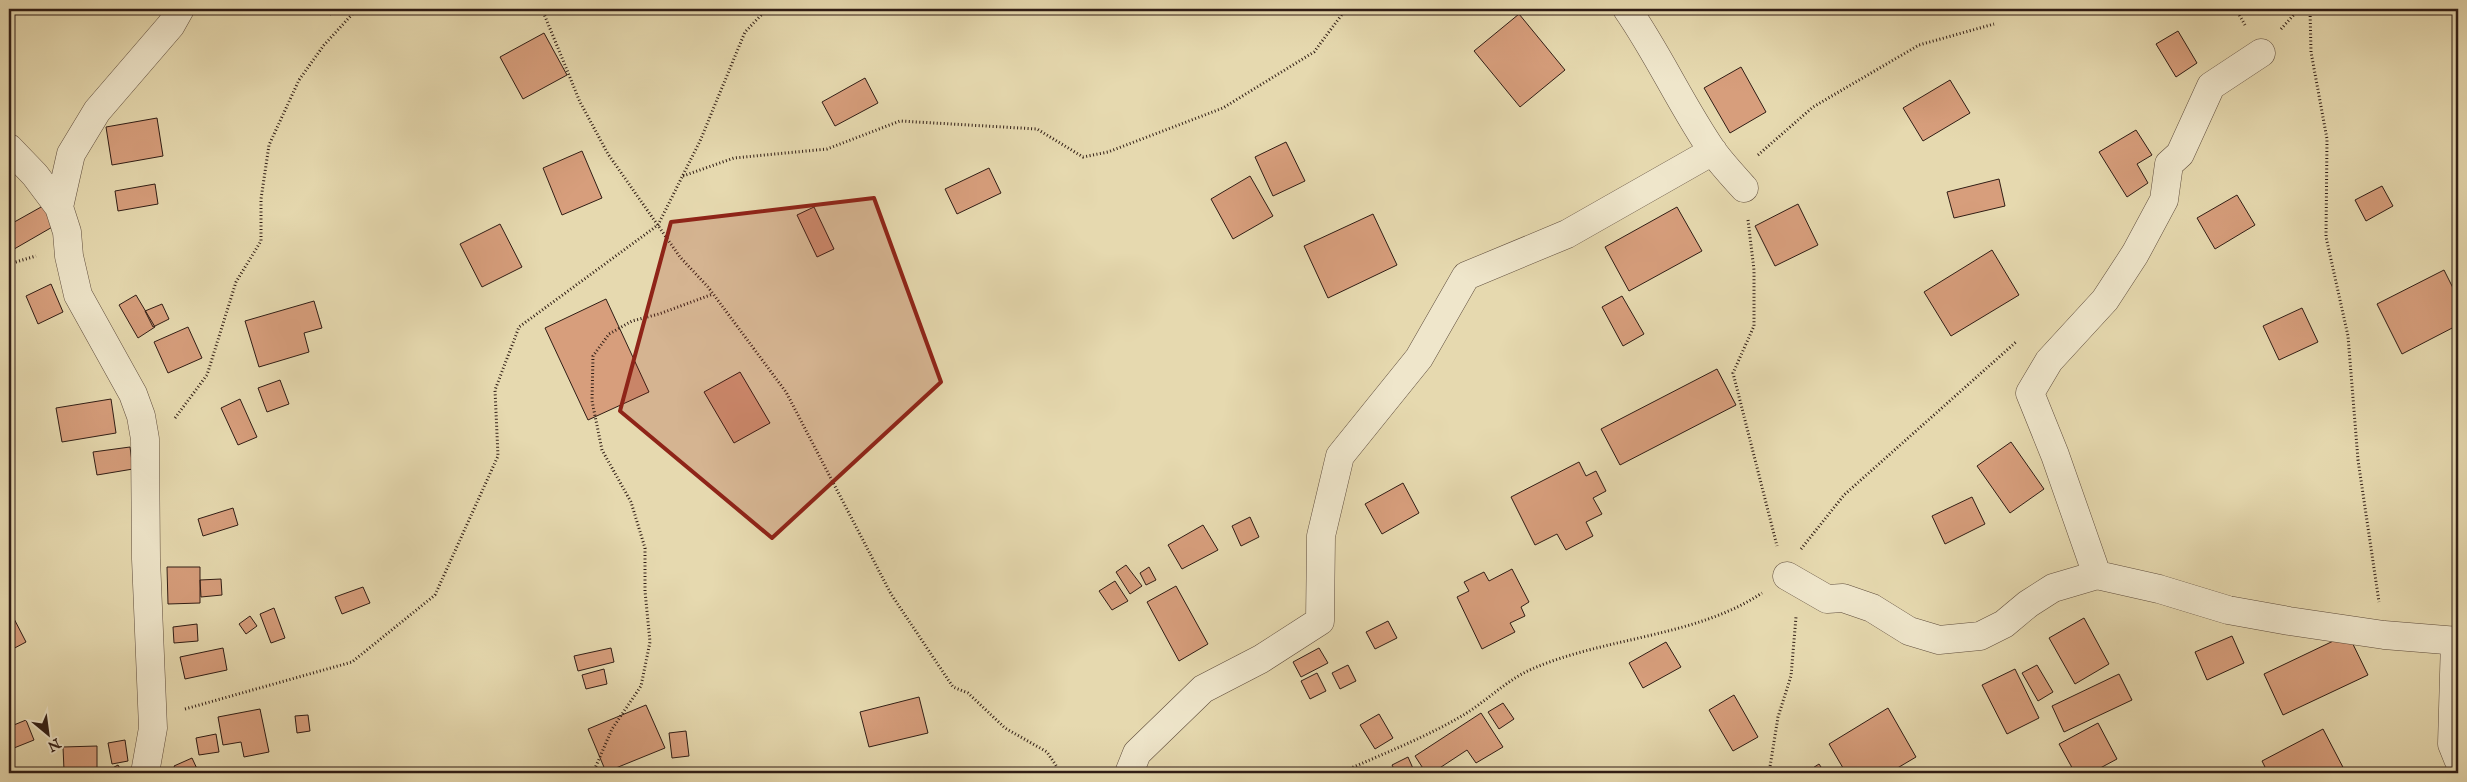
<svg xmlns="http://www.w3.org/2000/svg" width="2467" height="782" viewBox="0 0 2467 782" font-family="'IM FELL English',serif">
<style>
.building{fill:#d79e7c;stroke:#301d15}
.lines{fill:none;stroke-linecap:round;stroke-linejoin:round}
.minor-casing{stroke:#5e4c3c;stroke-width:29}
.path{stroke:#301d15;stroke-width:3;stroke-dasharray:1 2.5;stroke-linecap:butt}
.minor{stroke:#efe6cb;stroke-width:28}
.marked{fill:#8f2418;fill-opacity:0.2;stroke:#8f2418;stroke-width:4;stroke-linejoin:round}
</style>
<rect width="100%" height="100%" fill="#e6d9af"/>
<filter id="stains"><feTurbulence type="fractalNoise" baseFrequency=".004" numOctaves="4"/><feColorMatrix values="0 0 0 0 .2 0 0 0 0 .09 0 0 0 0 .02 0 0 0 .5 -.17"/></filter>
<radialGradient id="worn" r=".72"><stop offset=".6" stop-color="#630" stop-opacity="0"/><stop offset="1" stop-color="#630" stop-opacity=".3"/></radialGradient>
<path class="building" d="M327 9H342L330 15Z
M1519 14 1565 70 1520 107 1474 51Z
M2178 31 2197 63 2176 77 2156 44Z
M544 33 567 75 523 99 500 57Z
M1741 67 1766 112 1730 133 1704 88Z
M865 78 878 103 835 126 822 102Z
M1950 80 1970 113 1923 141 1903 108Z
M157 118 163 156 112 165 106 127Z
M2136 130 2152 155 2137 164 2148 183 2127 197 2099 152Z
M1286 142 1305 181 1273 196 1255 157Z
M582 151 602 198 562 215 543 168Z
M989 168 1001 193 957 214 945 189Z
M1250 176 1273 216 1233 239 1211 199Z
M1999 179 2005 206 1954 218 1947 192Z
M155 184 158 204 118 211 115 191Z
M2382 186 2393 206 2366 221 2355 200Z
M2237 195 2255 225 2215 249 2197 218Z
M50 202 61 222 9 252V225Z
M1798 204 1818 245 1775 266 1755 226Z
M814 207 834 249 817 257 797 215Z
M1677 207 1702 251 1629 291 1605 247Z
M1373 214 1397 265 1328 298 1304 246Z
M500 224 522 267 482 287 460 244Z
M1992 250 2019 295 1951 336 1924 292Z
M2444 270 2458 298V325L2402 354 2377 304Z
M51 284 63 312 38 324 26 296Z
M136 295 155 327 138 338 119 305Z
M1622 296 1644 334 1623 346 1602 307Z
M606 299 649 392 588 420 545 328Z
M314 301 322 328 304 333 309 352 259 367 245 321Z
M162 304 169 319 153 327 145 311Z
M2302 308 2318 342 2279 360 2263 326Z
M188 327 202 358 168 373 154 342Z
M1717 369 1736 405 1620 465 1601 429Z
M740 372 770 423 734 443 704 392Z
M280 380 289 404 267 412 258 388Z
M111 399 116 433 62 442 56 408Z
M240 399 257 437 238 445 221 408Z
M2011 442 2044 489 2010 513 1977 466Z
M130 447 133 469 97 475 93 452Z
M1579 462 1586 476 1596 471 1606 491 1593 498 1602 514 1586 522 1593 536 1566 550 1557 534 1535 545 1511 497Z
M1403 483 1419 513 1382 534 1365 504Z
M1972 497 1985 524 1945 544 1932 516Z
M233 508 238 525 203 536 198 519Z
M1250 517 1259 537 1241 546 1232 526Z
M1203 525 1218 550 1182 569 1168 545Z
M1126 565 1142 586 1130 594 1116 572Z
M167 567H200V603L168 604Z
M1149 567 1156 580 1146 585 1140 573Z
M1512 569 1529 602 1521 607 1525 616 1510 623 1515 632 1482 649 1457 597 1469 591 1464 582 1484 572 1489 581Z
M221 579 222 595 201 597 200 580Z
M1115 581 1128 601 1112 610 1099 591Z
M1176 586 1208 644 1179 661 1147 602Z
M363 587 370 603 342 614 335 597Z
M274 608 285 638 271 643 260 614Z
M9 609 26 642 9 651Z
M250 616 257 626 246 634 239 624Z
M2084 618 2109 664 2075 684 2049 638Z
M1388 621 1397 638 1375 649 1366 632Z
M197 624 198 641 174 643 173 627Z
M2348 634 2368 675 2283 715 2264 674Z
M2232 636 2244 663 2207 680 2195 652Z
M1666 642 1681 667 1643 688 1629 663Z
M223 648 227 670 185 679 180 657Z
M611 648 614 662 578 671 574 656Z
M1319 648 1328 663 1301 677 1293 662Z
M1348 665 1356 681 1340 689 1332 673Z
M2037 665 2053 692 2038 701 2022 673Z
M604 669 607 684 586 689 582 675Z
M2015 669 2039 718 2007 734 1982 685Z
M1317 673 1326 691 1310 699 1301 681Z
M2119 674 2132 700 2064 732 2052 706Z
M1734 695 1758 737 1733 751 1709 710Z
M919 697 928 733 869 747 860 712Z
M1503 703 1514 719 1499 729 1488 712Z
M646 705 665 748 606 772 588 729Z
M1888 708 1916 757 1889 773H1846L1829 744Z
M260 709 269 752 244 757 241 742 223 745 218 717Z
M1481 713 1503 747 1476 763 1467 750 1432 773H1426L1415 756Z
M1379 714 1393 738 1375 749 1360 725Z
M308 715 310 731 297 733 295 716Z
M26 720 34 740 9 750V727Z
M2098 723 2117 759 2091 773H2075L2059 744Z
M2323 729 2346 773H2268L2262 761Z
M686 731 689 756 672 758 669 733Z
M216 734 219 752 199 755 196 738Z
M125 740 128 761 112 764 108 743Z
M97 746V769L64 770 63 747Z
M1408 757 1415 773H1396L1392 765Z
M192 758 199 773H177L174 766Z
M1819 764 1825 773H1805Z
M118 765 123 773H103Z"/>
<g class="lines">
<g class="minor-casing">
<path id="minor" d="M1627 9C1659 55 1682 107 1714 153 1723 165 1734 177 1744 188
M9 148 35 175 59 207 67 232 69 256 78 295 133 394 141 416 145 439 146 559 153 728 145 773
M59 207 71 154 97 111 171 25 180 9
M2097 575 2055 455 2030 393 2049 361 2105 300 2135 254 2164 200 2169 164 2180 154 2211 86 2261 53
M1787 576 1827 599 1843 598 1872 608 1909 631 1939 640 1980 636 2004 624 2028 604 2053 588 2097 575 2159 589 2228 610 2289 621 2384 635 2458 641
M2455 640 2452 744 2458 759
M1129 773 1137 753 1203 689 1261 659 1320 621 1321 536 1340 456 1419 358 1466 276 1567 234 1713 151"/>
</g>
<path class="path" d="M542 9 580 102 608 154 680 257 708 287 786 392 891 594 953 687 968 693 1005 728 1047 752 1061 773
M2236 9 2245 25
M2310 9 2311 52 2327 139 2326 237 2348 336 2358 460 2379 602
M2281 29 2299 9
M1758 155 1813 107 1919 45 1994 24
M683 176 734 158 827 149 900 121 1037 129 1083 157 1108 152 1223 108 1314 52 1346 9
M1748 220 1754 270V326L1733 373 1777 546
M9 264 36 256
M175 418 207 375 236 282 261 241V199L269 145 299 80 324 45 357 9
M1801 549 1844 495 2016 342
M185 709 352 662 435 595 498 456 495 390 519 327 658 225 700 141 745 32 767 9
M593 773 612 729 641 686 650 642 645 591V548L631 502 602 450 592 401 593 356 609 334 632 321 659 314 713 294
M1340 773C1380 755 1422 739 1460 717 1485 703 1506 680 1532 669 1605 637 1696 637 1762 593
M1769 773 1778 717 1791 676 1796 617"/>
<use href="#minor" class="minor"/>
</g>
<path class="marked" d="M874 198 941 382 772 538 620 411 671 222Z"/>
<rect width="2467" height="782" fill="none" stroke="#e6d9af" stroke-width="30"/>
<rect x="10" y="10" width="2447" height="762" fill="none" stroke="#301d15" stroke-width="2.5"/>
<rect x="15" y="15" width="2437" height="752" fill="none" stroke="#301d15"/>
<g transform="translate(48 734) rotate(151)" stroke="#efe6cb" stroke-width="4" paint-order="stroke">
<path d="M0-4L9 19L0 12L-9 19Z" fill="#301d15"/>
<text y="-8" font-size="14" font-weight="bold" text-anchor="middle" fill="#301d15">N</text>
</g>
<rect width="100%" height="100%" filter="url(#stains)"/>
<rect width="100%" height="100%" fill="url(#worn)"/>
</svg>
